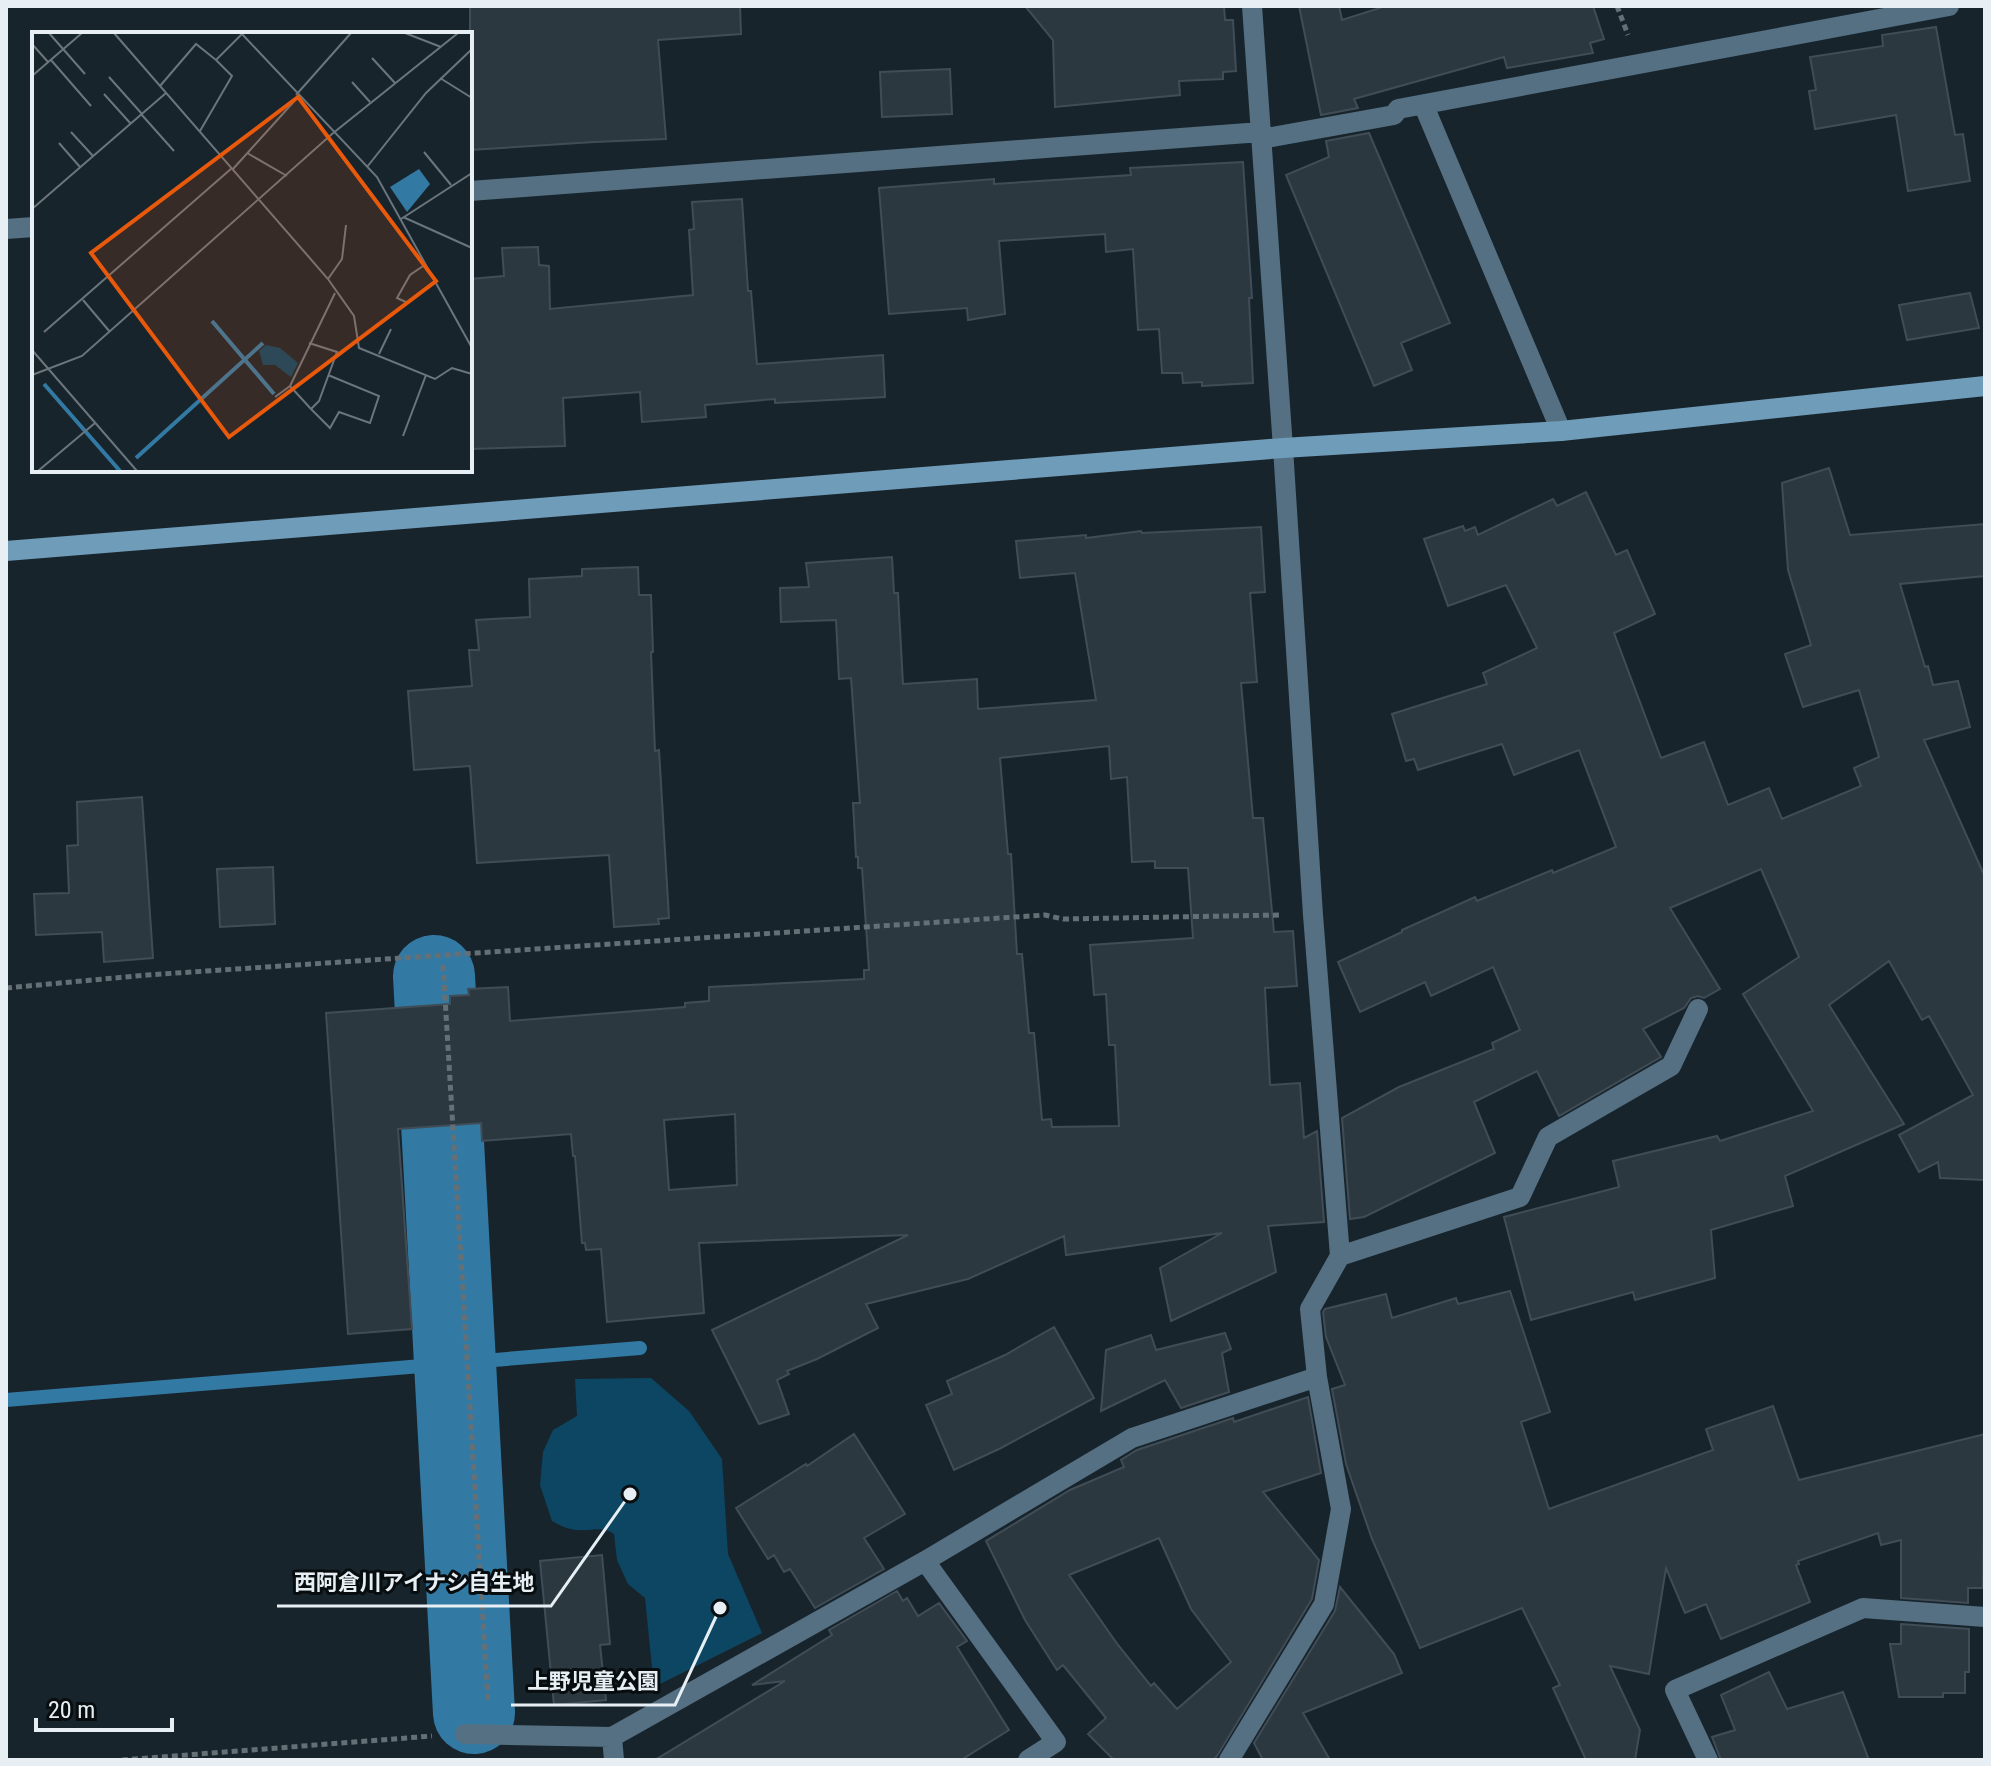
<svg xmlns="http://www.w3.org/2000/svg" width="1991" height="1766" viewBox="0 0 1991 1766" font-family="'Roboto Condensed','Noto Sans JP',sans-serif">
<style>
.green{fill:#0c4663}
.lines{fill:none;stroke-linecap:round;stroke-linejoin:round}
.stream{stroke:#327aa3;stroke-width:14}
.river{stroke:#327aa3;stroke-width:82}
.building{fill:#2b3840;stroke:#404d56;stroke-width:2;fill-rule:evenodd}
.path{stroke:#656f76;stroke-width:5;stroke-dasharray:6 4;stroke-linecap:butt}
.street{stroke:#547082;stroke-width:20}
.secondary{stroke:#6f9cb9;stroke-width:20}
.inset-river{fill:none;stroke:#327aa3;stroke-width:4}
.inset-road{fill:none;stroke:#6b757c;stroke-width:2}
.view{fill:#e8590c;fill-opacity:0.15;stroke:#e8590c;stroke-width:4}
.inset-edge{fill:none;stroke:#e7eff4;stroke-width:4}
.leader{fill:none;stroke:#e7eff4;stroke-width:3}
.callout-dot{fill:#e7eff4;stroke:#080d10;stroke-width:3}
.callout-label{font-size:22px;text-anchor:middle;font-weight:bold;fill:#e7eff4;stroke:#080d10;stroke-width:6;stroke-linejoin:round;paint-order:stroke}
</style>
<rect width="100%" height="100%" fill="#18242c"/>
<path class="green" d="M651 1378 689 1411 722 1459 728 1554 762 1633 654 1687 645 1598 628 1584 617 1560 614 1534C601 1526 593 1531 579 1530 569 1530 561 1526 552 1521L540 1485 543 1452 553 1430 577 1416 575 1379Z"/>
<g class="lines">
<path class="stream" d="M6 1400 640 1348"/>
<path class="river" d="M434 976 474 1713"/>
</g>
<path class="building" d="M470 6H740L741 34 658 40 666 139 594 142 470 150Z
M1025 6H1224L1225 20H1233L1236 71 1223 72V79L1179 81 1180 95 1055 107 1053 40Z
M1299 6H1339L1342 20 1386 6H1593L1604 39 1590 43 1593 53 1507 68 1504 57 1354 99 1358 108 1321 115Z
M1936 27 1955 135 1963 134 1970 181 1908 191 1896 115 1815 129 1809 91 1816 90 1810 57 1883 46 1882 35Z
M950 69 952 114 882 117 880 72Z
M1369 133 1450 323 1401 343 1412 370 1374 386 1286 175 1329 157 1326 141Z
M1243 162 1252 298H1249L1253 383 1202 386V382L1183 383 1182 373H1162L1159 329 1138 330 1133 249 1106 252 1105 234 999 241 1005 314 968 320 967 308 889 314 879 188 994 179V184L1131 175 1130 168Z
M742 199 748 291H751L757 364 883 355 885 397 775 403V399L705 405 706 417 642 422 640 392 563 398 565 446 470 449V279L504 276 502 248 538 247 539 265 549 266 550 309 693 295 689 230 694 229 692 202Z
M1970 293 1979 328 1907 340 1899 305Z
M1829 468 1850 535 1985 524V576L1900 584 1925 667 1928 666 1933 685 1958 681 1970 727 1924 740 1985 877V1180L1940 1178 1938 1162 1919 1172 1899 1135 1973 1095 1929 1016 1922 1020 1889 961 1829 1005 1904 1124 1785 1176 1793 1206 1711 1230 1715 1278 1635 1300 1633 1292 1531 1320 1504 1217 1619 1187 1613 1161 1717 1136 1720 1141 1813 1111 1743 994 1799 957 1761 869 1670 908 1720 989 1704 998 1698 996 1691 998 1684 1008 1643 1029 1661 1057 1559 1116 1537 1071 1474 1102 1495 1153 1364 1217 1350 1219 1342 1118 1399 1087 1494 1049 1492 1043 1520 1030 1493 967 1431 996 1425 982 1360 1012 1338 962 1402 932V930L1475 897 1477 901 1552 870 1553 873 1616 847 1579 750 1514 775 1502 744 1418 770 1414 759 1406 761 1392 714 1487 684 1483 673 1537 648 1506 585 1448 606 1424 539 1463 526 1465 531 1475 527 1478 535 1553 499 1557 506 1586 492 1616 555 1627 550 1655 614 1614 633 1661 758 1704 742 1728 805 1769 788 1782 819 1861 786 1854 768 1879 757 1859 690 1803 707 1785 654 1811 645 1788 570 1782 483Z
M1261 527 1265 592 1250 593 1257 682 1241 683 1253 818H1263L1274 932 1293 931 1297 986 1265 988 1270 1085 1300 1083 1304 1138 1317 1131 1324 1222 1268 1226 1276 1272 1171 1321 1160 1268 1222 1233 1066 1255 1064 1236 968 1279 866 1304 878 1328 817 1359 787 1371 789 1374 777 1380 789 1414 759 1424 712 1330 908 1235 699 1243 704 1313 607 1322 601 1249 586 1250 585 1243H582L575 1156H573L571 1134 482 1141 481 1123 398 1129 412 1329 348 1334 326 1013 450 1004V996L469 995 468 989 508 987 510 1021 685 1007V1003L709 1001V987L864 979V970H869L862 868H858V857H856L853 803H860L851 678 839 679 836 620 781 622 780 588 809 587 806 563 892 557 894 593H898L903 684 977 679 978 709 1096 700 1075 573 1020 578 1016 541 1086 535V538L1141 531 1142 533ZM1109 746 1111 779 1127 777 1132 862 1155 861V868H1188L1193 938 1090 945 1094 995 1106 994 1109 1045H1115L1119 1126 1052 1127 1051 1119 1042 1120 1034 1033H1029L1022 954H1017L1011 854H1008L1000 758ZM735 1114 737 1185 669 1190 664 1120Z
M638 567 639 595H651L653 652H651L655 751 659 750 669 918 658 919 659 924 614 927 609 855 477 863 470 766 414 770 408 691 472 686 469 650H479L476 620 530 617 529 579 582 576V569Z
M142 797 153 958 104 962 102 932 36 935 34 894 69 893 67 846 78 845 77 802Z
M273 867 275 924 220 927 217 869Z
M1510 1291 1550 1412 1521 1422 1549 1509 1713 1450 1706 1429 1773 1406 1799 1480 1985 1434 1983 1588H1968V1603L1901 1598V1540L1881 1545 1878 1533 1798 1561 1799 1564 1796 1565 1810 1602 1721 1639 1706 1604 1685 1613 1666 1568 1649 1674 1610 1666 1640 1730 1635 1760H1586L1553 1688 1560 1685 1522 1608 1420 1648 1372 1539 1346 1464 1332 1389 1345 1385 1326 1337 1323 1312 1325 1309 1386 1294 1392 1318 1456 1298 1458 1304Z
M1054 1327 1094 1398 1001 1448 954 1470 926 1405 952 1394 947 1381 1005 1355Z
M1225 1333 1231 1349 1222 1353 1229 1392 1181 1408 1165 1380 1101 1411 1106 1350 1151 1335 1156 1350Z
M1308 1397 1321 1473 1263 1492 1319 1560 1312 1599 1217 1756 1213 1760H1114L1088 1734 1106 1718 1063 1665 1057 1670 1025 1620 986 1541 1070 1490 1124 1467 1121 1460 1137 1450 1233 1418 1234 1422ZM1159 1538 1191 1609 1231 1662 1177 1709 1154 1683 1151 1686 1118 1645 1069 1575Z
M854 1434 905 1514 864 1538 884 1569 815 1608 790 1569 784 1572 774 1555 768 1559 736 1508 806 1464 807 1466Z
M602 1555 610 1644 600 1645 606 1700 554 1705 540 1561Z
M1340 1587 1394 1654 1402 1673 1303 1713 1330 1760H1263L1254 1743 1335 1611Z
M897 1591 903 1601 907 1598 918 1616 939 1603 967 1641 957 1647 1009 1730 961 1760H655L785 1681 752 1685 832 1635 829 1630Z
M1901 1624 1969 1629V1672H1965V1693H1943V1697H1899L1890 1644H1901Z
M1769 1672 1787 1709 1843 1692 1869 1760H1721L1712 1737 1735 1730 1721 1695Z"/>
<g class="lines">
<path class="path" d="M1617 6 1628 35
M443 965 488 1703
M6 988 147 975 1045 915 1063 919 1280 915
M122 1760 432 1736"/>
<path class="street" d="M1424 106 1561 431
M1261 139 1394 115 1398 109 1949 6
M470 191 1261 132
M6 229 34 227
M1340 1256 1520 1197 1548 1137 1671 1066 1698 1009
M925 1561 1056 1742 1028 1760
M465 1734 612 1737 925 1561 1132 1438 1317 1377
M612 1737 614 1760
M1229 1760 1324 1604 1341 1509 1317 1377 1310 1309 1340 1256 1313 915 1283 448 1252 6
M1708 1760 1675 1690 1863 1608 1985 1617"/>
<path class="secondary" d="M6 551 1283 448 1561 431 1985 386"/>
</g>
<g transform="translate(32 32)">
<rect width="440" height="440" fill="#18242c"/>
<path d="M234 313 248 316 266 331 259 345 243 333H231L227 319Z" fill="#0c4663"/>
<path d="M387 137 398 152 375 180 358 155Z" fill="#327aa3"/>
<path class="inset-river" d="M180 289 242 362M12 352 88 439M104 426 231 311"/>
<path class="inset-road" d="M17 1 53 42M82 1 296 247 322 284 327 316 403 347 420 336 440 342M209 1 345 145 440 316M373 1 409 15M0 12 16 30M340 26 363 51M19 28 59 74M0 44 50 1M77 45 110 82M408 46 440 66M320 50 338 70M128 54 164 12 184 28 210 2M72 62 99 92M264 63 319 1M109 82 142 119M168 99 200 44 184 28M39 100 61 124M27 111 48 135M392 120 419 153M215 121 255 144M335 135 394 61 440 17M201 137 266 65M0 177 134 61M371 185 440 216M369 187 440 141M296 247 310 227 314 193M51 268 78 300M376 271 365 266 378 243 394 232M12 300 200 136M0 318 105 439M347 322 359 297M0 343 50 324 300 102 426 1M258 354 279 377 287 369 305 320 277 311M243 365 258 354 303 261M279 377 298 396 307 380 338 391 347 364 296 343M371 404 394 343M6 439 63 391"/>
<path class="view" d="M266 65 404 249 197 405 59 221Z"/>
<rect width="440" height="440" class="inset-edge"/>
</g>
<path class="leader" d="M630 1494L551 1606H277M720 1608L675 1705H511"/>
<g class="callout-dot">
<circle cx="630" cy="1494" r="8"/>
<circle cx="720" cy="1608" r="8"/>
</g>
<g class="callout-label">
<text x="414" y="1590">西阿倉川アイナシ自生地</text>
<text x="593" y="1689">上野児童公園</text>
</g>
<rect width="1991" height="1766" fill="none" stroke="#e7eff4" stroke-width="16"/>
<path d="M36 1718v12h136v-12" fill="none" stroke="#e7eff4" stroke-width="4"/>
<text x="48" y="1718" font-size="24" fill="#e7eff4" stroke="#080d10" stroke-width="6" paint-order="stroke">20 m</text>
</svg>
